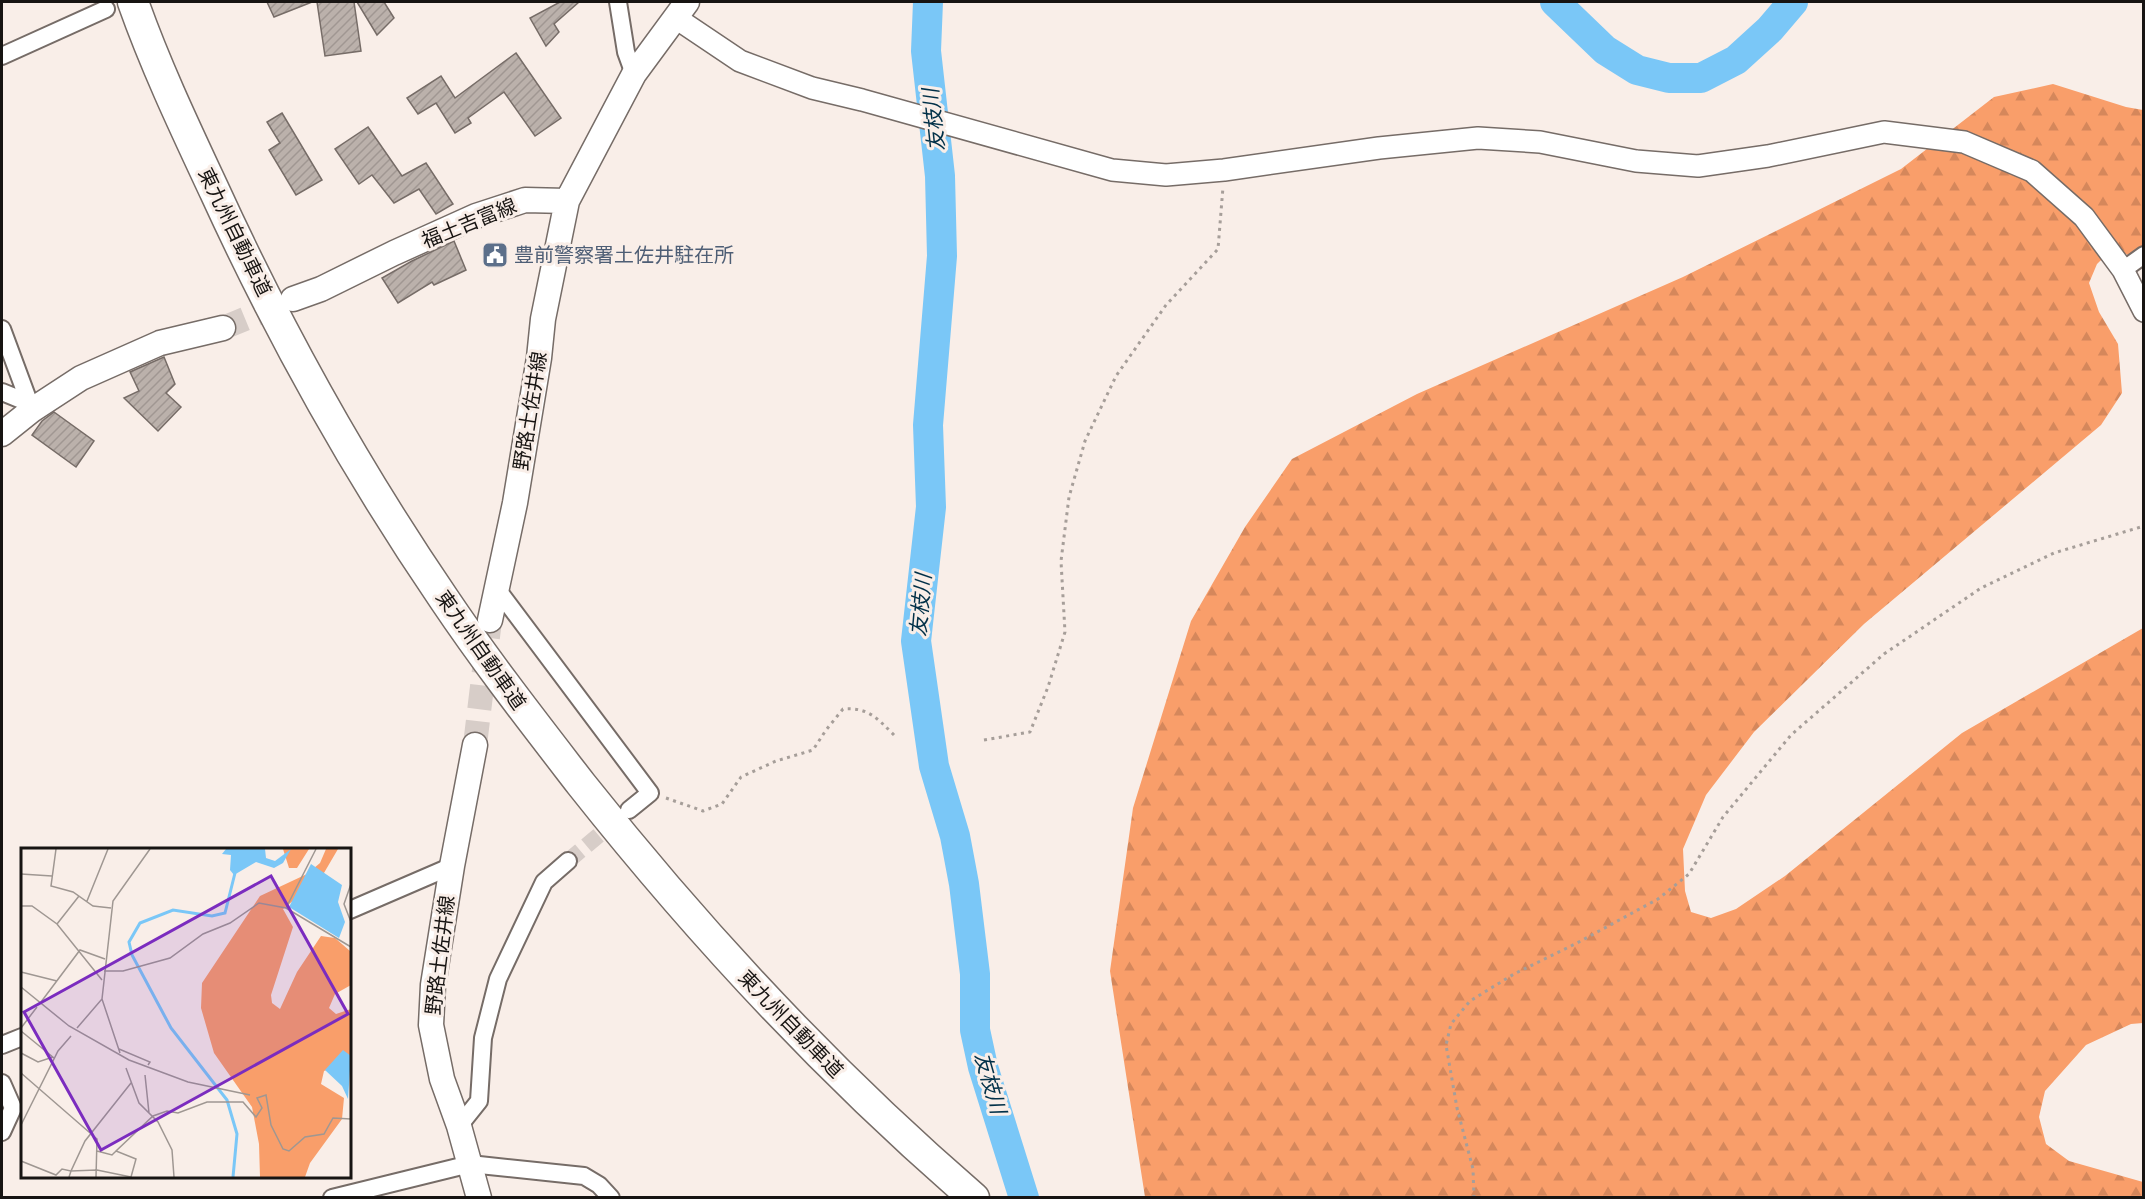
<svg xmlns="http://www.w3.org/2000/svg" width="2145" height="1199" viewBox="0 0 2145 1199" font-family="'Zilla Slab','Noto Sans JP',serif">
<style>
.forest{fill:url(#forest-firs)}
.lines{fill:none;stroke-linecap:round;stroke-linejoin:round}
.river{stroke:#7ac7f7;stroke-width:30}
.building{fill:url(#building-hatch);stroke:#766c67;stroke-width:1.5}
.minor-tunnel{stroke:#d7cdc8;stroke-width:16;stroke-dasharray:16 8;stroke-linecap:butt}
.secondary-tunnel{stroke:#d7cdc8;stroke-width:24;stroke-dasharray:24 12;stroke-linecap:butt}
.minor-casing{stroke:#766c67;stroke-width:20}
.tertiary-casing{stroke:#766c67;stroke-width:24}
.secondary-casing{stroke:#766c67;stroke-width:27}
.motorway-casing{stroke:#766c67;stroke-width:33}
.path{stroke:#a69e99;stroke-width:3;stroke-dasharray:3 4.5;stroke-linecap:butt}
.minor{stroke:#fff;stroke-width:16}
.tertiary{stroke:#fff;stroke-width:21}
.secondary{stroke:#fff;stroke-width:24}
.motorway{stroke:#fff;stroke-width:30}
.labels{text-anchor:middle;stroke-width:6;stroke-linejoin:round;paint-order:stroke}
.street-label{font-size:20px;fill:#171412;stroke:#f9eee8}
.service-label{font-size:20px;fill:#4e5e75;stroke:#f9eee8;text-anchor:start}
.water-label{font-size:21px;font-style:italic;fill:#013048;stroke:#f9eee8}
.inset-river{fill:none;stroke:#7ac7f7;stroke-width:3}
.inset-road{fill:none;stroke:#9f9792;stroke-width:1.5}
.view{fill:#7b2cbf;fill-opacity:0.15;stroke:#7b2cbf;stroke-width:3}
.inset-edge{fill:none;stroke:#171412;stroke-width:3}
</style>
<defs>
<pattern id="forest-firs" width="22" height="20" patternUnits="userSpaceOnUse" patternTransform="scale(1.5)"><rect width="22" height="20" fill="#f99e6a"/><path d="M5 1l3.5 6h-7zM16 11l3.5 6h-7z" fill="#d5875b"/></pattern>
<pattern id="building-hatch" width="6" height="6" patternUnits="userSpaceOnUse" patternTransform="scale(1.5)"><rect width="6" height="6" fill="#bbb1ab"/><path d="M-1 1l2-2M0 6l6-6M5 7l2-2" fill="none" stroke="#a09792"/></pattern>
</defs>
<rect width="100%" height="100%" fill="#f9eee8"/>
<path class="forest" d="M2053 84 2126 107 2143 110V262L2113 248 2097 264 2089 283 2099 312 2118 344 2122 393 2101 425 1864 624 1754 732 1706 795 1683 849 1685 891 1691 912 1711 918 1736 909 1785 876 1962 733 2143 628V1023L2131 1024 2086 1045 2045 1091 2039 1117 2046 1144 2069 1161 2143 1182V1197H1145L1110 971 1133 808 1191 621 1245 527 1292 459 1417 394 1683 277 1901 169 1994 97Z"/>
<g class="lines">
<path class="river" d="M928 2 926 51 940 176 942 256 928 425 931 507 916 641 934 766 955 836 964 884 975 974V1030L983 1067 1024 1198
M1555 2 1605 50 1637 70 1669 78H1701L1736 60 1770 29 1793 2"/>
</g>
<path class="building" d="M267 2H312L274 17Z
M317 2H354L361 51 325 56Z
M357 2H384L394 18 377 35Z
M560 2H579L554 24 559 32 546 46 530 18Z
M516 53 561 118 535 136 504 92 468 118 471 123 455 133 436 103 418 114 407 98 441 76 455 98Z
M282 113 322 180 296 195 269 150 280 143 267 122Z
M368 127 402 176 426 163 453 204 436 214 419 189 394 203 372 175 359 184 335 149Z
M454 241 466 270 434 285 432 282 398 303 382 278 412 261Z
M164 357 175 384 166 393 181 407 158 431 124 398 139 391 130 372Z
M54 412 94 441 76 467 32 435 42 421Z"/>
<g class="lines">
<path class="minor-tunnel" d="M568 861 618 819"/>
<path class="secondary-tunnel" d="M223 328 288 301
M475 745 490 620"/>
<g class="minor-casing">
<path id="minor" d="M618 2 626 52 634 74
M2 56 106 9
M2123 270 2144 255
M2 329 32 410
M2 392 29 403
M497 589 650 793 629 810
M350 910 452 866
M2 1045 22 1037
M2 1083 13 1108 2 1132
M459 1126 479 1101 483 1038 498 979 544 882 568 861
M332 1198 470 1164 584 1176 599 1185 611 1198"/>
</g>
<g class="tertiary-casing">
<path id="tertiary" d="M676 18 740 61 812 88 862 100 1112 170 1166 175 1224 170 1379 148 1478 138 1540 142 1636 161 1698 166 1768 156 1884 132 1964 142 2032 171 2084 217 2123 270 2144 311"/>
</g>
<g class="secondary-casing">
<path id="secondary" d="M293 299 321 289 394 253 476 216 525 200 567 201 634 74 687 2
M2 434 32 410 81 378 160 343 223 328
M490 620 515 503 539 358 543 319 567 201
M475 745 452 866 433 985 431 1025 442 1079 459 1126 479 1198"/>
</g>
<g class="motorway-casing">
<path id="motorway" d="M133 2C156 67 186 130 215 192 280 334 356 470 444 599 487 663 534 723 581 784 699 933 829 1073 974 1198"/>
</g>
<path class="path" d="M984 740 1030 732 1048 687 1065 632 1061 561 1069 497 1085 441 1116 376 1166 305 1218 249 1223 187
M666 798 703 811 722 804 741 777 776 761 813 750 826 730 843 709C868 707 877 718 894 735
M1474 1198 1473 1169 1457 1108 1446 1045 1451 1024 1470 1001 1514 974 1577 943 1658 899 1689 874 1723 817 1791 735 1884 654 1981 588 2054 553 2144 526"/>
<use href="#minor" class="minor"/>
<use href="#tertiary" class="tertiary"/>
<use href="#secondary" class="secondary"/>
<use href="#motorway" class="motorway"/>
</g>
<defs>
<g id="civic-square" transform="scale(1.35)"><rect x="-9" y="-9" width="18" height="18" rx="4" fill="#5c6f8a" stroke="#f9eee8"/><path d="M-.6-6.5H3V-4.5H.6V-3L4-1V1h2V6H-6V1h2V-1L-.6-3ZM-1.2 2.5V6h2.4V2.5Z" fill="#fff"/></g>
</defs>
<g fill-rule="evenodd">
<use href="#civic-square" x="495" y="255"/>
</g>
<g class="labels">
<g class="street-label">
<text transform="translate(469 223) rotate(-22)" y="7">福土吉富線</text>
<text transform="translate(235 232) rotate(64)" y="7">東九州自動車道</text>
<text transform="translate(530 411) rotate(-81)" y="7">野路土佐井線</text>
<text transform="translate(481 650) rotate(55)" y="7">東九州自動車道</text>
<text transform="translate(440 955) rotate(-83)" y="7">野路土佐井線</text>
<text transform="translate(791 1024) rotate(46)" y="7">東九州自動車道</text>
</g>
<g class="service-label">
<text x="514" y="262">豊前警察署土佐井駐在所</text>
</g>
<g class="water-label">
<text transform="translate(934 120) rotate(-96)" y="7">友枝川</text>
<text transform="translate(921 605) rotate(-85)" y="7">友枝川</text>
<text transform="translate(990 1083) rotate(74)" y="7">友枝川</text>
</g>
</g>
<g transform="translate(21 848)">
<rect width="330" height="330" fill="#f9eee8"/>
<path d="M262 1H288L276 20H268ZM305 1H317L300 30 262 61 272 79 250 147 251 155 259 161 276 124 300 88 314 90 329 103 330 137 314 146 308 160 315 166 330 161V213L303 223 300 236 323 250 321 271 289 315 284 329H239L238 296 231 259 193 205 180 160 181 135 239 48 286 26 299 15Z" fill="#f99e6a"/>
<path d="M205 1H244L245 10 254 13 270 1 262 15 253 20 235 14 213 27 209 22 210 7 201 6ZM290 16 321 37 317 54 324 74 318 90 268 59ZM322 202 330 208 327 251 321 238 304 222Z" fill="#7ac7f7"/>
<path class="inset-river" d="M212 329 216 286 206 252 150 180 111 107 108 94 119 75 152 62 191 68 204 65 214 25"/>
<path class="inset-road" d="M35 1 30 38 52 44 72 58 90 60M0 26 31 28M330 36 323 56 330 74M66 53 87 1M0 58H11L36 76 81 132M265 60 295 1M36 76 58 48M83 123H102L149 110 182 86 209 75 238 55 265 60 330 99M0 124 36 133M0 139 48 178 108 212 167 234 229 247M81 151 99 205M20 154 59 102 84 111M0 180 16 159M56 180 81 151 92 53 129 1M0 183 33 210M98 201 129 214 127 217M0 205 17 214 32 209M105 220 118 255 137 274 151 302 153 329M0 225 76 291 75 329M124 227 128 265M0 277 37 203 50 188M76 303 91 307 95 303M0 313 35 327 41 321 50 323 48 329M110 329 115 311 95 303 132 268 146 263 157 265 186 254H222L235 269 241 260 236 250 245 247 250 277 262 301 268 303 284 289 303 286 312 270 330 271M110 329 76 322 50 323 64 293 110 235"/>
<path class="view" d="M250 28 327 166 80 302 3 164Z"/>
<rect width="330" height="330" class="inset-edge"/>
</g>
<rect width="2145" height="1199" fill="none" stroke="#171412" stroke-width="6"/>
</svg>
